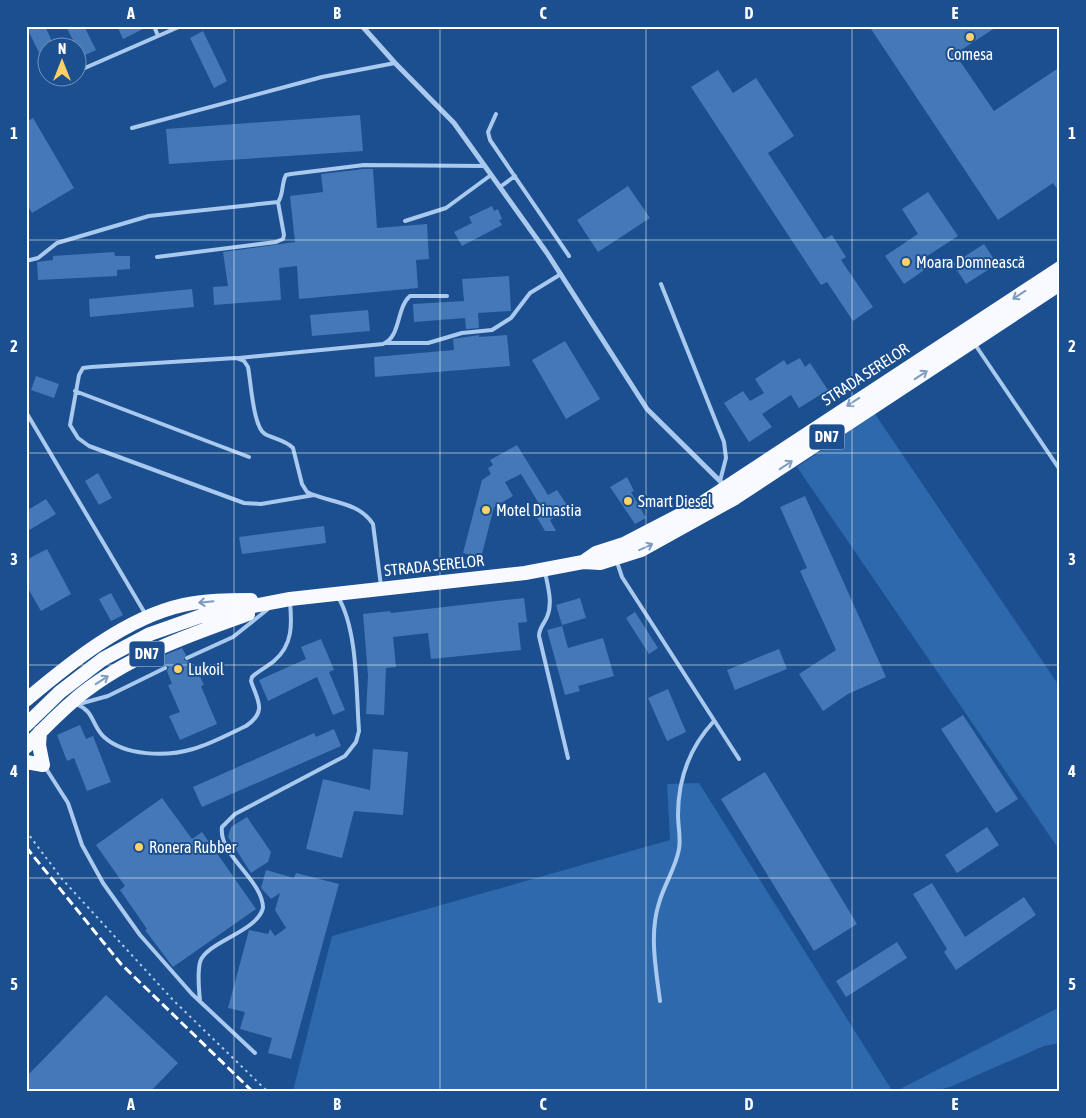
<svg xmlns="http://www.w3.org/2000/svg" width="1086" height="1118" viewBox="0 0 1086 1118" font-family="'Asap Condensed',sans-serif">
<style>
.green{fill:#2e69ad}
.building{fill:#4478b7}
.lines{fill:none;stroke-linecap:round;stroke-linejoin:round}
.path{stroke:#a9c9ee;stroke-width:2;stroke-dasharray:2.5 4;stroke-linecap:butt}
.service{stroke:#a9c9ee;stroke-width:4}
.minor{stroke:#a9c9ee;stroke-width:5}
.trunk{stroke:#f8faff;stroke-width:14}
.rail{stroke:#fff;stroke-width:3;stroke-dasharray:9 4;stroke-linecap:butt}
.oneway{stroke:#7e9cc1}
.grid{fill:none;stroke:#fff;stroke-width:1;stroke-opacity:0.55}
.poi-dot{fill:#ffd166;stroke:#1b4f8f;stroke-width:2}
.labels{text-anchor:middle;stroke-width:4;stroke-linejoin:round;paint-order:stroke}
.shield{fill:#1b4f8f;stroke:#bbcadd;stroke-width:1}
.shield-label{font-size:15px;font-weight:bold;fill:#fff}
.poi-label{font-size:16px;fill:#fff;stroke:#1b4f8f;text-anchor:start}
.street-label{font-size:16px;fill:#fff;stroke:#1b4f8f}
.neatline{fill:none;stroke:#fff;stroke-width:2}
.grid-label{font-size:16px;text-anchor:middle;font-weight:bold;fill:#fff}
</style>
<rect width="100%" height="100%" fill="#1b4f8f"/>
<path class="green" d="M875 414 1060 687V851L797 467Z
M699 783 893 1092 293 1091 332 936 670 840 667 784Z
M1060 1007V1043L1044 1046 950 1087 931 1092H894Z"/>
<path class="building" d="M26 26H45L55 48H48V71Z
M66 26H84L96 50 81 57Z
M117 26H149L123 39Z
M869 26H998L955 54 994 111 1060 67V193L1053 183 998 220Z
M203 31 227 81 214 88 190 38Z
M718 70 733 93 756 78 794 136 768 153 824 239 832 235 846 257 841 260 873 307 853 321 827 282 821 285 691 87Z
M360 115 363 151 169 164 166 129Z
M33 118 74 188 32 213 26 203V122Z
M364 169H373L377 228 427 224 429 259 416 260 418 288 299 299 297 266 279 268 281 300 214 305 213 287 228 286 223 252 295 242 290 196 323 192 321 174Z
M628 186 650 218 598 252 577 220Z
M928 192 958 236 921 260 927 268 904 284 885 256 918 234 902 209Z
M492 206 494 211 498 209 502 219 499 220 502 225 462 246 454 232 472 223 469 217Z
M984 244 997 264 966 284 953 264Z
M114 252 115 256H130V269L117 270V276L38 280 37 262 53 260V256Z
M509 276 511 311 478 313 479 328 466 329 465 318 414 322 413 304 464 301 462 279Z
M192 289 194 307 90 317 89 299Z
M368 310 370 331 312 336 310 315Z
M479 335V337L507 335 510 366 375 377 374 357 454 350 453 339Z
M565 341 600 399 566 419 532 360Z
M800 358 805 367 810 363 828 390 799 408 791 395 762 414 772 427 749 442 724 403 743 391 750 401 764 393 755 379 784 360 787 365Z
M36 376 59 384 54 398 31 390Z
M517 445 548 495 557 490 569 508 550 520 556 531H545L536 516 544 512 521 474 505 482 513 496 494 507 481 558 463 553 482 480 491 474 488 468 493 465 490 460Z
M98 473 112 498 99 505 85 481Z
M627 477 634 491 631 492 646 518 635 524 610 487Z
M805 496 886 677 848 694 823 711 799 674 836 650 800 571 807 568 780 507Z
M46 499 56 514 26 532V511Z
M324 526 326 543 242 554 239 537Z
M47 549 71 594 41 611 26 585V560Z
M111 593 123 615 111 621 99 599Z
M524 598 527 622 518 623 521 650 431 659 428 633 393 637 396 667 386 668 384 715 366 714 368 675 363 614 390 611 391 613Z
M580 598 586 618 562 625 556 605Z
M635 612 658 648 649 654 626 618Z
M562 626 568 648 603 638 614 676 578 686 580 691 565 695 547 630Z
M321 639 334 670 329 672 345 710 333 715 317 677 268 701 259 680 306 659 301 647Z
M182 648 186 655 184 660 189 661 194 674 198 672 204 685 201 686 217 724 180 740 169 716 180 712 168 685 172 684 167 671 169 667 164 665 160 657Z
M779 649 787 669 735 690 727 670Z
M668 689 686 732 667 741 648 698Z
M963 715 1018 799 996 813 941 729Z
M80 725 86 739 93 736 111 782 87 791 74 758 67 761 57 735Z
M334 729 341 746 202 807 193 787 314 733 316 737Z
M373 749 408 752 403 815 354 811 342 858 306 849 323 779 370 790Z
M765 772 857 924 814 951 721 799Z
M162 798 192 839 202 832 256 909 173 967 145 930 147 929 120 890 125 886 96 845Z
M247 817 271 852 268 862 251 873 228 837 231 827Z
M987 827 999 845 957 873 945 855Z
M266 870 294 878 296 873 339 884 291 1059 268 1053 272 1038 240 1029 245 1012 228 1008 249 930 268 934 270 929 275 936 286 928 275 910 280 893 271 899 261 888Z
M932 883 965 937 1024 897 1036 915 956 970 944 952 947 949 913 894Z
M897 942 907 958 846 997 836 981Z
M106 995 178 1063 150 1092H26V1077Z"/>
<g class="lines">
<path class="path" d="M26 831 62 879 173 1000 268 1092"/>
<path class="service" d="M154 26 158 36
M78 71 181 26
M53 82 63 78
M496 114 488 132 490 140 569 256
M132 128 322 77 395 63
M500 187 515 176
M405 221 446 208 491 175
M157 257 276 242 283 239 284 235 278 202
M26 261 38 258 57 243 149 216 278 202C284 194 281 184 286 175L291 174 364 165 485 166
M661 284 724 442 726 458 720 481
M387 343H428L462 333 492 330 511 318 530 293 561 274
M974 343 1060 470
M239 358 383 344C401 337 396 308 410 296H447
M75 391 249 457
M26 412 146 615
M314 495 261 504 244 503 89 446 78 438 70 425 79 375 83 368 91 367 236 358 244 361 248 367C251 382 253 427 265 434 274 439 285 440 293 448L302 484 307 492C329 503 358 501 373 524L381 586
M617 562 622 577 739 759
M545 572C548 587 553 603 547 617 544 624 539 628 539 636L568 758
M187 658 233 637 268 609
M79 704 108 696 165 668
M78 705C94 711 92 726 104 737 125 756 166 757 193 749 211 744 229 734 246 726 268 711 257 700 251 681L252 677C258 671 267 667 274 661 293 645 292 624 290 602
M45 767 68 803 82 845 103 883 140 935 192 994 255 1053
M200 1001C199 989 197 975 200 962 206 942 257 932 263 908 263 880 218 855 222 827L235 814 345 756 356 742 359 731C356 692 358 630 338 597
M660 1001C656 969 649 934 659 903 664 885 676 867 679 849 681 838 678 826 678 815 678 779 690 747 714 721"/>
<path class="minor" d="M362 26 395 63 454 123 547 253 647 409 726 487"/>
<path class="trunk" d="M583 562 596 553 624 544 699 505 1060 268
M26 700C70 663 125 618 183 605 205 600 228 600 251 600
M26 725 60 692 103 659 150 634 201 616 290 599 525 573 583 562 600 563 641 550 735 498 1060 284
M26 747C43 729 60 712 79 696 128 656 189 635 248 614
M26 762 43 765 39 745 40 732"/>
<path class="rail" d="M26 847 121 964 253 1092"/>
</g>
<defs><path id="oneway-shaft" d="M-6 0H5M1.5-3L5.5 0L1.5 3" fill="none" stroke-width="1.6" stroke-linecap="round" stroke-linejoin="round" transform="scale(1.25)"/></defs>
<g class="oneway">
<use href="#oneway-shaft" transform="translate(1019 295) rotate(147)"/>
<use href="#oneway-shaft" transform="translate(921 375) rotate(-33)"/>
<use href="#oneway-shaft" transform="translate(853 402) rotate(147)"/>
<use href="#oneway-shaft" transform="translate(786 465) rotate(-33)"/>
<use href="#oneway-shaft" transform="translate(646 547) rotate(-25)"/>
<use href="#oneway-shaft" transform="translate(206 602) rotate(174)"/>
<use href="#oneway-shaft" transform="translate(102 680) rotate(-33)"/>
</g>
<path class="grid" d="M234 26V1092M440 26V1092M646 26V1092M852 26V1092M26 240H1060M26 453H1060M26 665H1060M26 878H1060"/>
<g class="poi-dot">
<circle cx="970" cy="37" r="5"/>
<circle cx="906" cy="262" r="5"/>
<circle cx="628" cy="501" r="5"/>
<circle cx="486" cy="510" r="5"/>
<circle cx="178" cy="669" r="5"/>
<circle cx="139" cy="847" r="5"/>
</g>
<g class="labels">
<g class="shield">
<rect x="809.5" y="424.5" width="35" height="25" rx="4"/>
<rect x="129.5" y="641.5" width="35" height="25" rx="4"/>
</g>
<g class="shield-label">
<text x="827" y="442">DN7</text>
<text x="147" y="659">DN7</text>
</g>
<g class="poi-label">
<text x="970" y="60" text-anchor="middle">Comesa</text>
<text x="916" y="268">Moara Domnească</text>
<text x="638" y="507">Smart Diesel</text>
<text x="496" y="516">Motel Dinastia</text>
<text x="188" y="675">Lukoil</text>
<text x="149" y="853">Ronera Rubber</text>
</g>
<g class="street-label">
<text transform="translate(865 374) rotate(-33)" y="6">STRADA SERELOR</text>
<text transform="translate(434 565) rotate(-6)" y="6">STRADA SERELOR</text>
</g>
</g>
<rect width="1086" height="1118" fill="none" stroke="#1b4f8f" stroke-width="55"/>
<g transform="translate(62 62)"><circle r="24" fill="#1b4f8f" stroke="#7695bc"/>
<path d="M0-4L9 19L0 12L-9 19Z" fill="#ffd166"/>
<text y="-8" font-size="14" font-weight="bold" text-anchor="middle" fill="#ffffff">N</text>
</g>
<rect x="28" y="28" width="1030" height="1062" class="neatline"/>
<g class="grid-label">
<text x="131" y="19">A</text>
<text x="337" y="19">B</text>
<text x="543" y="19">C</text>
<text x="749" y="19">D</text>
<text x="955" y="19">E</text>
<text x="14" y="139">1</text>
<text x="1072" y="139">1</text>
<text x="14" y="352">2</text>
<text x="1072" y="352">2</text>
<text x="14" y="565">3</text>
<text x="1072" y="565">3</text>
<text x="14" y="777">4</text>
<text x="1072" y="777">4</text>
<text x="14" y="990">5</text>
<text x="1072" y="990">5</text>
<text x="131" y="1110">A</text>
<text x="337" y="1110">B</text>
<text x="543" y="1110">C</text>
<text x="749" y="1110">D</text>
<text x="955" y="1110">E</text>
</g>
</svg>
